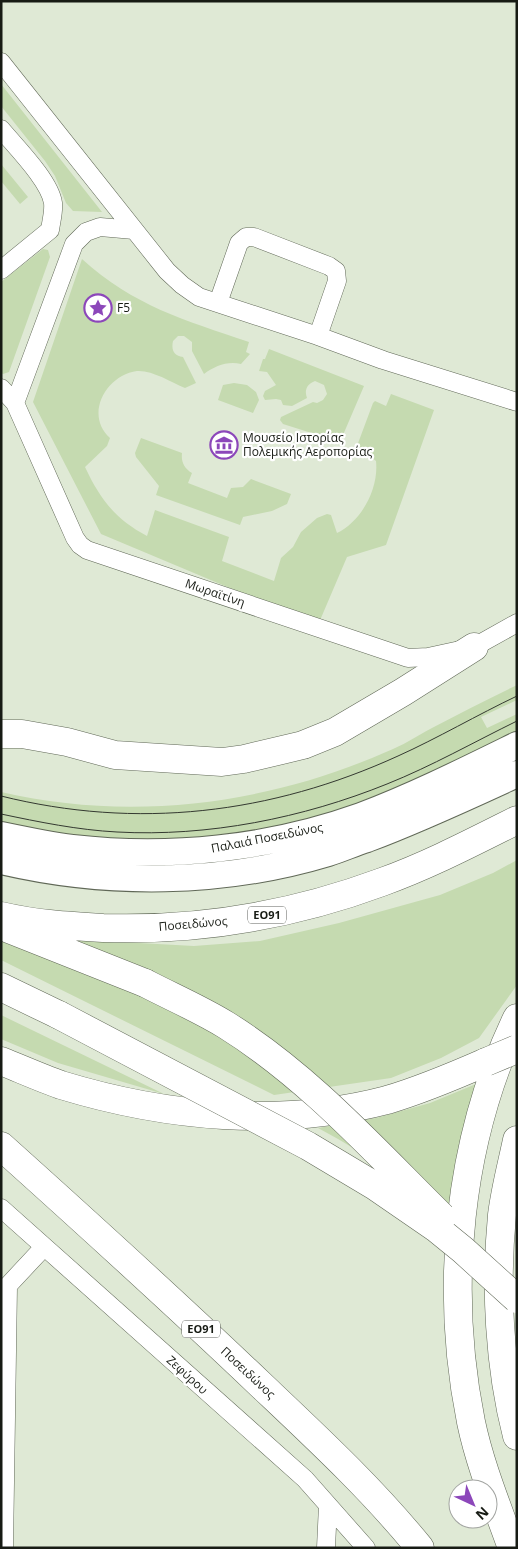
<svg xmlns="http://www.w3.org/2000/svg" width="518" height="1549" viewBox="0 0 518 1549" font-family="'Open Sans',sans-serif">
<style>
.green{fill:#c5dab0}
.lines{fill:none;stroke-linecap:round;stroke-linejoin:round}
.minor-casing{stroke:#606857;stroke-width:19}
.primary-casing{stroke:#606857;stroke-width:28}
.trunk-casing{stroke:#606857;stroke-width:29}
.minor{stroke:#fff;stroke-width:18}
.primary{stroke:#fff;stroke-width:26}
.trunk{stroke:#fff;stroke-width:28}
.tram{stroke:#343930;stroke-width:1}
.trunk-bridge-casing{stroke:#606857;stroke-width:29;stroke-linecap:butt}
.trunk-bridge{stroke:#fff;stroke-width:28}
.labels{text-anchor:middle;stroke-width:4.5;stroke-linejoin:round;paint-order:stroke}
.shield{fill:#fff;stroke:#5d5f5a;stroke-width:1}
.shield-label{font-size:11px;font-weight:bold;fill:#171b14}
.poi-label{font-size:12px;fill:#171b14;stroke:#fff;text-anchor:start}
.street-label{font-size:12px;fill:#171b14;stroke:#fff}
</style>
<rect width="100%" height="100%" fill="#dfe9d5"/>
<path class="green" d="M1 84 102 212 73 211 66 203 55 176 45 161 1 106Z
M1 164 28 197 20 204 1 181Z
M43 249 48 250 50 257 9 372 3 374 1 373V282Z
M82 259C134 306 184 320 249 342L246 352 250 354 241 364C227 361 215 366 204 374L192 351V342L184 336H178L173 341C171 350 174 356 183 357L196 383 185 388C171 382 152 370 137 371 106 375 84 415 110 438L107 446 85 467C100 499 115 519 147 536L155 510 229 537 222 561 274 581 281 558 293 547 301 532 317 518 327 514 331 515 337 533C362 521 379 488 376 461L357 446 373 403 375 401 386 406 391 394 434 410 386 545 347 557 318 625 101 534 33 402Z
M269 349 364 386 340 442 283 424 280 420 281 417 313 402 317 403 323 400 327 394 324 385 315 381C307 384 304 390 307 398L292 406 283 405 281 400 276 399 265 400 263 396 265 391 276 385 267 372 259 371 263 359H265Z
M234 383 247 385 256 392 259 400 253 413 218 400 223 385Z
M141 438 182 453C181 462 184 468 192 473L188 483 227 498 231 488 243 487 251 479 291 494 287 504 272 511 243 517 240 525 156 495 159 486 136 457 135 453Z
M517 685V700L481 717 487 728 517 714V731L407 785 374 799 288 827 99 851 1 824V792C130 822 265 805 386 752 402 746 417 736 432 728 460 713 488 699 517 685Z
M517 860V985L479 1038 441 1058 391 1078 274 1095 1 960V919L84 940 194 946 260 941 339 923 440 895 493 873Z
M1 1015 164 1094 58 1063 1 1039Z
M510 1070 491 1117 471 1228C421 1191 372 1157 318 1128L376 1118 430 1103Z"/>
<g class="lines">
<g class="minor-casing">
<path id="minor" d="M1 62 167 271 182 285 199 297 318 336 383 360 517 402
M1 129C16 147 50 181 53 203 54 212 51 222 50 230
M1 270 50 230
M218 303 239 243 246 237H254L329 266 336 271 337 281 318 336
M1 388 15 403 75 538 80 545 87 550 408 658 428 657 474 647 517 623
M15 403 74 244 86 232 100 227 134 230
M1 1208 305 1479 366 1548
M1 1293 44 1247
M4 1548 8 1286
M326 1548 328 1505"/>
</g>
<g class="primary-casing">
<path id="primary" d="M1 835C25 840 49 845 72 848 169 859 269 849 361 816 414 796 466 770 517 745
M1 861C108 886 222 885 328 853 341 849 354 843 367 839 418 820 467 797 517 774"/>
</g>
<g class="trunk-casing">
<path id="trunk" d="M1 734H22L67 742 115 755 222 762 244 759 303 745 335 732 403 692 474 647
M1 916C35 924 68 926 103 928 198 931 293 915 382 882 429 865 473 842 517 820
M9 929 145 983
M1 987 59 1015
M1 1061C21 1069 41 1078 61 1085 166 1117 280 1128 387 1100 421 1090 454 1076 486 1062
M517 1140C512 1164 505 1190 502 1215 495 1287 499 1366 517 1436
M1 1146C89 1225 176 1304 261 1385 317 1438 372 1489 420 1548
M512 1548C497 1506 480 1465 471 1422 444 1288 458 1141 517 1018"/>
</g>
<use href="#minor" class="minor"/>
<use href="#primary" class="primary"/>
<use href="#trunk" class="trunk"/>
<path class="tram" d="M1 796C137 830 271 814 398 756 438 738 477 715 517 696
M1 814C39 822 78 830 117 832 208 837 303 818 387 784 432 766 474 742 517 721"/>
<g class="trunk-bridge-casing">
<path id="trunk-bridge" d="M145 983C172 997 200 1009 226 1025 308 1076 374 1150 442 1217
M59 1015 308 1146 375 1186 436 1228 463 1250 517 1299
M486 1062 517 1049"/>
</g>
<use href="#trunk-bridge" class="trunk-bridge"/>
</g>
<defs>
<g id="sight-ring" transform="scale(1.4375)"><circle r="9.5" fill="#fff" stroke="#8c47ba" stroke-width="1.5"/><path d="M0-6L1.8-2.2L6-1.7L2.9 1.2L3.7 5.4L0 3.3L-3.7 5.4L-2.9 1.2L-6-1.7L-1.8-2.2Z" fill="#8c47ba"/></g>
<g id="museum-ring" transform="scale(1.4375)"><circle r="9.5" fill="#fff" stroke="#8c47ba" stroke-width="1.5"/><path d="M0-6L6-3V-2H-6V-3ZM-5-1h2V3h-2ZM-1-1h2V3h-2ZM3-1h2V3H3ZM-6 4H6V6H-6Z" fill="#8c47ba"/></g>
</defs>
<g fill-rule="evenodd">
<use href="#sight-ring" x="98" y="308"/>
<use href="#museum-ring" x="224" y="445"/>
</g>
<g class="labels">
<g class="shield">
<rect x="248" y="906.5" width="38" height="17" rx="4"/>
<rect x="182" y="1320.5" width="38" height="17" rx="4"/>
</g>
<g class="shield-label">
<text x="267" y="919">ΕΟ91</text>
<text x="201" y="1333">ΕΟ91</text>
</g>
<g class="poi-label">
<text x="117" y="312">F5</text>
<text x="243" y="442">Μουσείο Ιστορίας<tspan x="243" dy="14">Πολεμικής Αεροπορίας</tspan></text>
</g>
<g class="street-label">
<text transform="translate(215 593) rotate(19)" y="4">Μωραϊτίνη</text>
<text transform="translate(267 838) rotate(-11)" y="4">Παλαιά Ποσειδώνος</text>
<text transform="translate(193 924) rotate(-5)" y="4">Ποσειδώνος</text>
<text transform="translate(248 1373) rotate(43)" y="4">Ποσειδώνος</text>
<text transform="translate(187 1375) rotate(42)" y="4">Ζεφύρου</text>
</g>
</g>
<rect width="518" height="1549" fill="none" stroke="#171b14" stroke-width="5"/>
<g transform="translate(473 1504) rotate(136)"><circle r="24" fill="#ffffff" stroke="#a2a4a1"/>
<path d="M0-4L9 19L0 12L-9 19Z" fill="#8c47ba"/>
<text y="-8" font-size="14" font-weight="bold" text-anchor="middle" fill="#171b14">N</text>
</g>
</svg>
